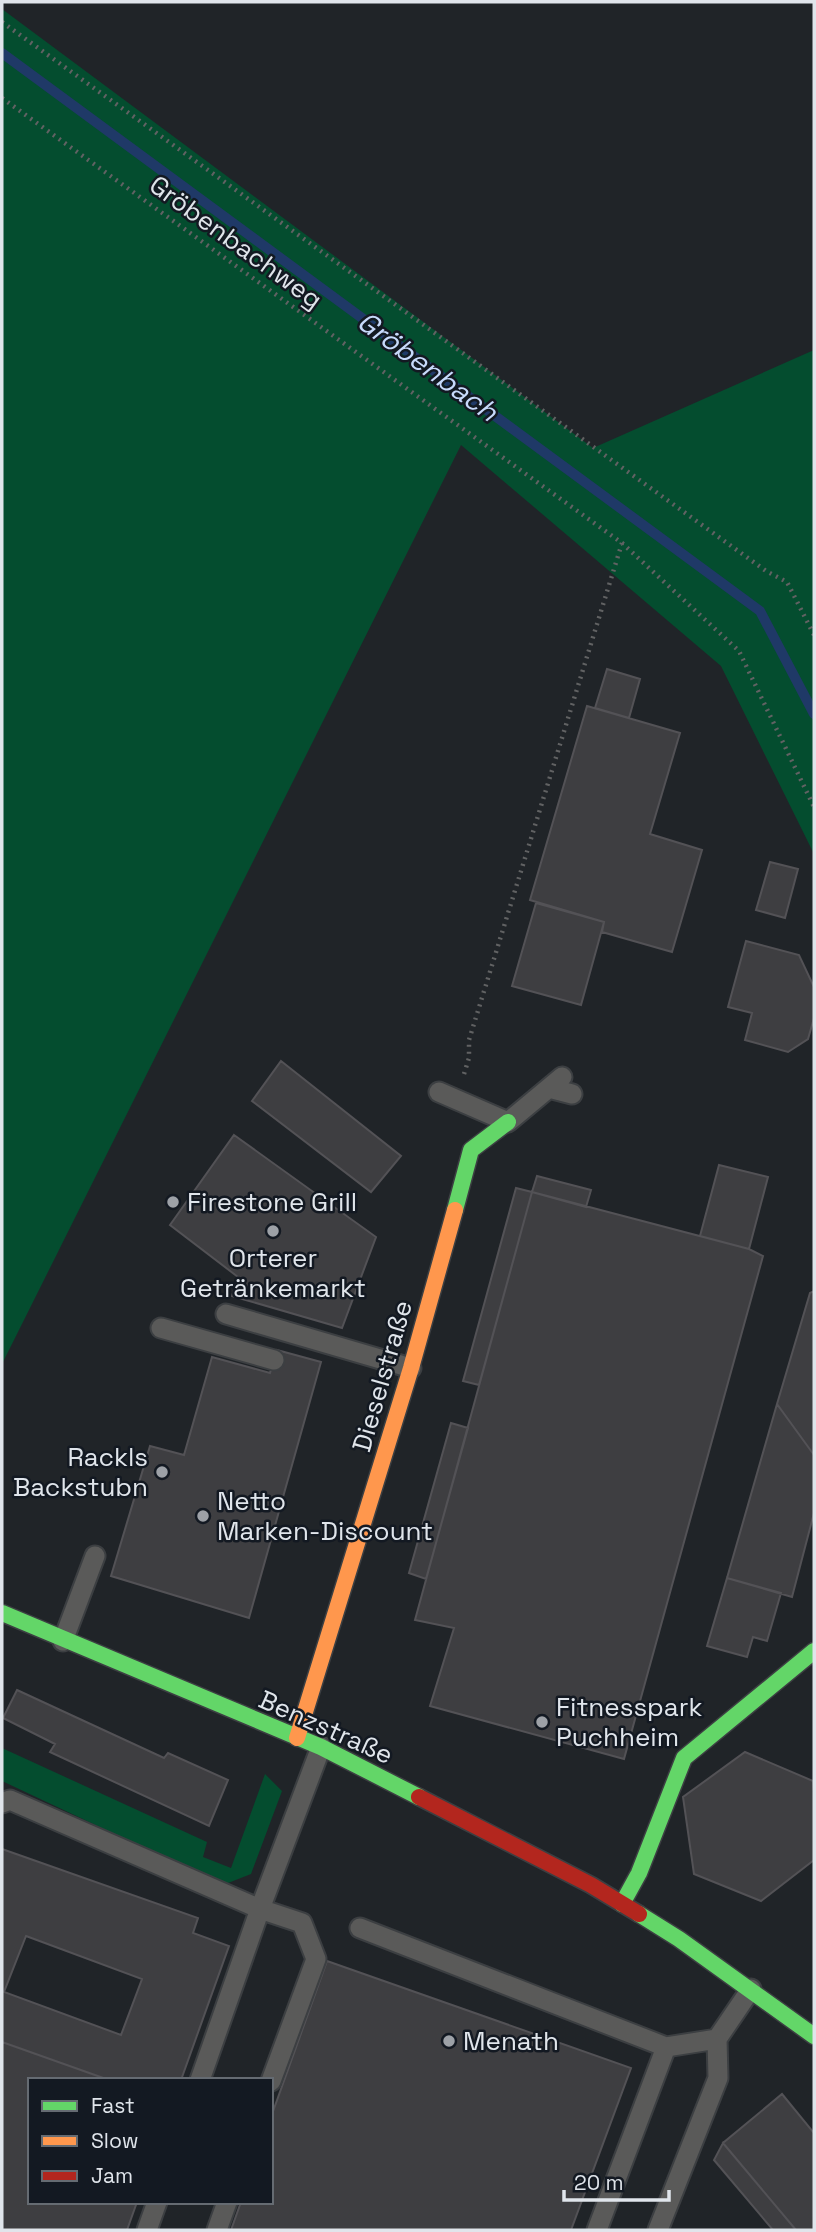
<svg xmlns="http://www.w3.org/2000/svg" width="816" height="2232" viewBox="0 0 816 2232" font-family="'Space Grotesk',sans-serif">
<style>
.green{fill:#044d2f}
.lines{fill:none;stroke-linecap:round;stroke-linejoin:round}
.stream{stroke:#1f3967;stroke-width:10}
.building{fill:#3e3e41;stroke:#535256;stroke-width:2;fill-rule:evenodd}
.lane-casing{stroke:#3c3f42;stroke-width:23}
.fast-casing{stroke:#3c3f42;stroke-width:19}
.slow-casing{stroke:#3c3f42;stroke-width:19}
.jam-casing{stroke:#3c3f42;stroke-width:19}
.path{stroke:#616263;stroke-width:4.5;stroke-dasharray:2 5;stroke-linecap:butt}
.lane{stroke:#5a5a59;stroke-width:19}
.fast{stroke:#63d668;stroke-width:16}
.slow{stroke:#ff974d;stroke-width:16}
.jam{stroke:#b3261e;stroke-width:16}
.poi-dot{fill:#9da1a7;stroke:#131922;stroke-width:2.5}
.labels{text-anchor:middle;stroke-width:5;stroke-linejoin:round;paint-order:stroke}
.street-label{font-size:26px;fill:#e0e5eb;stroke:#131922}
.poi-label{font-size:26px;fill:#e0e5eb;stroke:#131922;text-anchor:start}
.water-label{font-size:28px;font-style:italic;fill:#c7dafb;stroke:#131922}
</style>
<rect width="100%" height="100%" fill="#202428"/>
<path class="green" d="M2 9 593 448 814 350V854L721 666 461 445 2 1364Z
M2 1748 207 1842 203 1857 231 1868 265 1774 282 1791 251 1874 223 1885 2 1781Z"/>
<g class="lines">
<path class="stream" d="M2 53 760 611 814 714"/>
</g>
<path class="building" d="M607 669 640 679 629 718 595 708Z
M587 706 680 733 650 834 702 850 672 952 602 932 604 922 530 900Z
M770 862 798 869 785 918 756 910Z
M536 903 604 922 581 1005 512 986Z
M746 941 799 955 814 987V1018L808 1039 788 1052 745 1040 752 1013 728 1007Z
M281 1061 401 1156 371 1192 252 1101Z
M234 1135 376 1237 342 1328 232 1296 238 1277 170 1225Z
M719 1165 768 1177 749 1249 700 1236Z
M537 1176 591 1190 586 1207 532 1192Z
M516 1188 532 1192 479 1385 463 1381Z
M532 1192 749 1249 763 1256 624 1759 430 1706 454 1628 415 1620Z
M814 1291V1455L777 1404 810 1293Z
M277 1350 321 1362 249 1618 111 1576 150 1446 184 1455 212 1357 270 1373Z
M777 1404 814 1455V1513L792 1597 727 1578Z
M451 1423 468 1428 426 1579 409 1573Z
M727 1578 781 1593 767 1641 753 1637 747 1657 707 1646Z
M17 1690 164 1758 168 1753 228 1780 209 1826 50 1752 55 1744 3 1718Z
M745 1752 813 1781 814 1792V1860L761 1901 694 1874 683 1797Z
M2 1849 198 1918 193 1933 229 1946 181 2080H109L2 2042ZM26 1936 142 1979 121 2035 4 1992Z
M327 1961 631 2068 571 2230H231L241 2202H271V2117Z
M2 2042 109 2080H30V2202H137L127 2230H2Z
M782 2094 814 2133V2230H796L723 2143Z
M723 2143 796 2230H773L714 2160Z"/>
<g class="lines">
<g class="lane-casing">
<path id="lane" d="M549 1088 572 1094
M439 1092 508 1122 562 1077
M226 1314 411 1368
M161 1328 274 1360
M63 1641 95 1556
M2 1803 10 1800 260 1909 321 1747
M360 1928 666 2047
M200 2080 260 1909 302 1923 316 1959 271 2081
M147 2230 157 2202
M217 2230 227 2202
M597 2230 666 2047 717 2039 751 1989
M658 2230 718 2078 717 2039"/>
</g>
<g class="fast-casing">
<path id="fast" d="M455 1210 471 1150 508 1122
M2 1613 321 1747 419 1797
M622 1904 639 1873 684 1758 814 1651
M639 1914 679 1939 814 2036"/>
</g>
<g class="slow-casing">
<path id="slow" d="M297 1738 411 1368 455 1210"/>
</g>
<g class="jam-casing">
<path id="jam" d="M419 1797 591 1885 639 1914"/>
</g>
<path class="path" d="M2 22 766 571 787 582 814 635
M2 98 622 543 739 651 814 807
M464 1074 469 1058V1040L622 543"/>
<use href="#lane" class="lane"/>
<use href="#fast" class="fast"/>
<use href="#slow" class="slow"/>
<use href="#jam" class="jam"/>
</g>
<g class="poi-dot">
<circle cx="173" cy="1202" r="7"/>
<circle cx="273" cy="1231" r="7"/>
<circle cx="162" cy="1472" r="7"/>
<circle cx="203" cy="1516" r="7"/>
<circle cx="542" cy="1722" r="7"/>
<circle cx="449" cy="2041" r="7"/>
</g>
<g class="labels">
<g class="street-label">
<text transform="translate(236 242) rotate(36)" y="9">Gröbenbachweg</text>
<text transform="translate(382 1376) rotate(-74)" y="9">Dieselstraße</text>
<text transform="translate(326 1727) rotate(24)" y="9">Benzstraße</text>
</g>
<g class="poi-label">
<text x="187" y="1211">Firestone Grill</text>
<text x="273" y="1267" text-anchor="middle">Orterer<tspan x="273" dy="30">Getränkemarkt</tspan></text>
<text x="148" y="1466" text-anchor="end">Rackls<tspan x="148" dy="30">Backstubn</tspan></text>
<text x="217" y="1510">Netto<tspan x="217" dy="30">Marken-Discount</tspan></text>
<text x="556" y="1716">Fitnesspark<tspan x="556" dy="30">Puchheim</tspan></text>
<text x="463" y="2050">Menath</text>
</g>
<g class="water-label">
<text transform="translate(428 366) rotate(36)" y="10">Gröbenbach</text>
</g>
</g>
<rect width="816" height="2232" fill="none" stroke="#e0e5eb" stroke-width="7"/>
<rect x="28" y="2078" width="245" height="126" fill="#131922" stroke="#656b72" stroke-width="2"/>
<rect x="42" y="2101" width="35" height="10" fill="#63d668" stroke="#656b72" stroke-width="2"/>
<text x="91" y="2113" font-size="21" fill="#e0e5eb">Fast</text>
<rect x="42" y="2136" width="35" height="10" fill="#ff974d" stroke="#656b72" stroke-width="2"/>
<text x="91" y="2148" font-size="21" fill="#e0e5eb">Slow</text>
<rect x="42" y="2171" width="35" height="10" fill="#b3261e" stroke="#656b72" stroke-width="2"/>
<text x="91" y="2183" font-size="21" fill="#e0e5eb">Jam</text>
<path d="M564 2190v10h105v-10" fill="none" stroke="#e0e5eb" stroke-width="3.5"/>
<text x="574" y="2190" font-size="21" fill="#e0e5eb" stroke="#131922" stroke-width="5" paint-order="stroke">20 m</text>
</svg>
